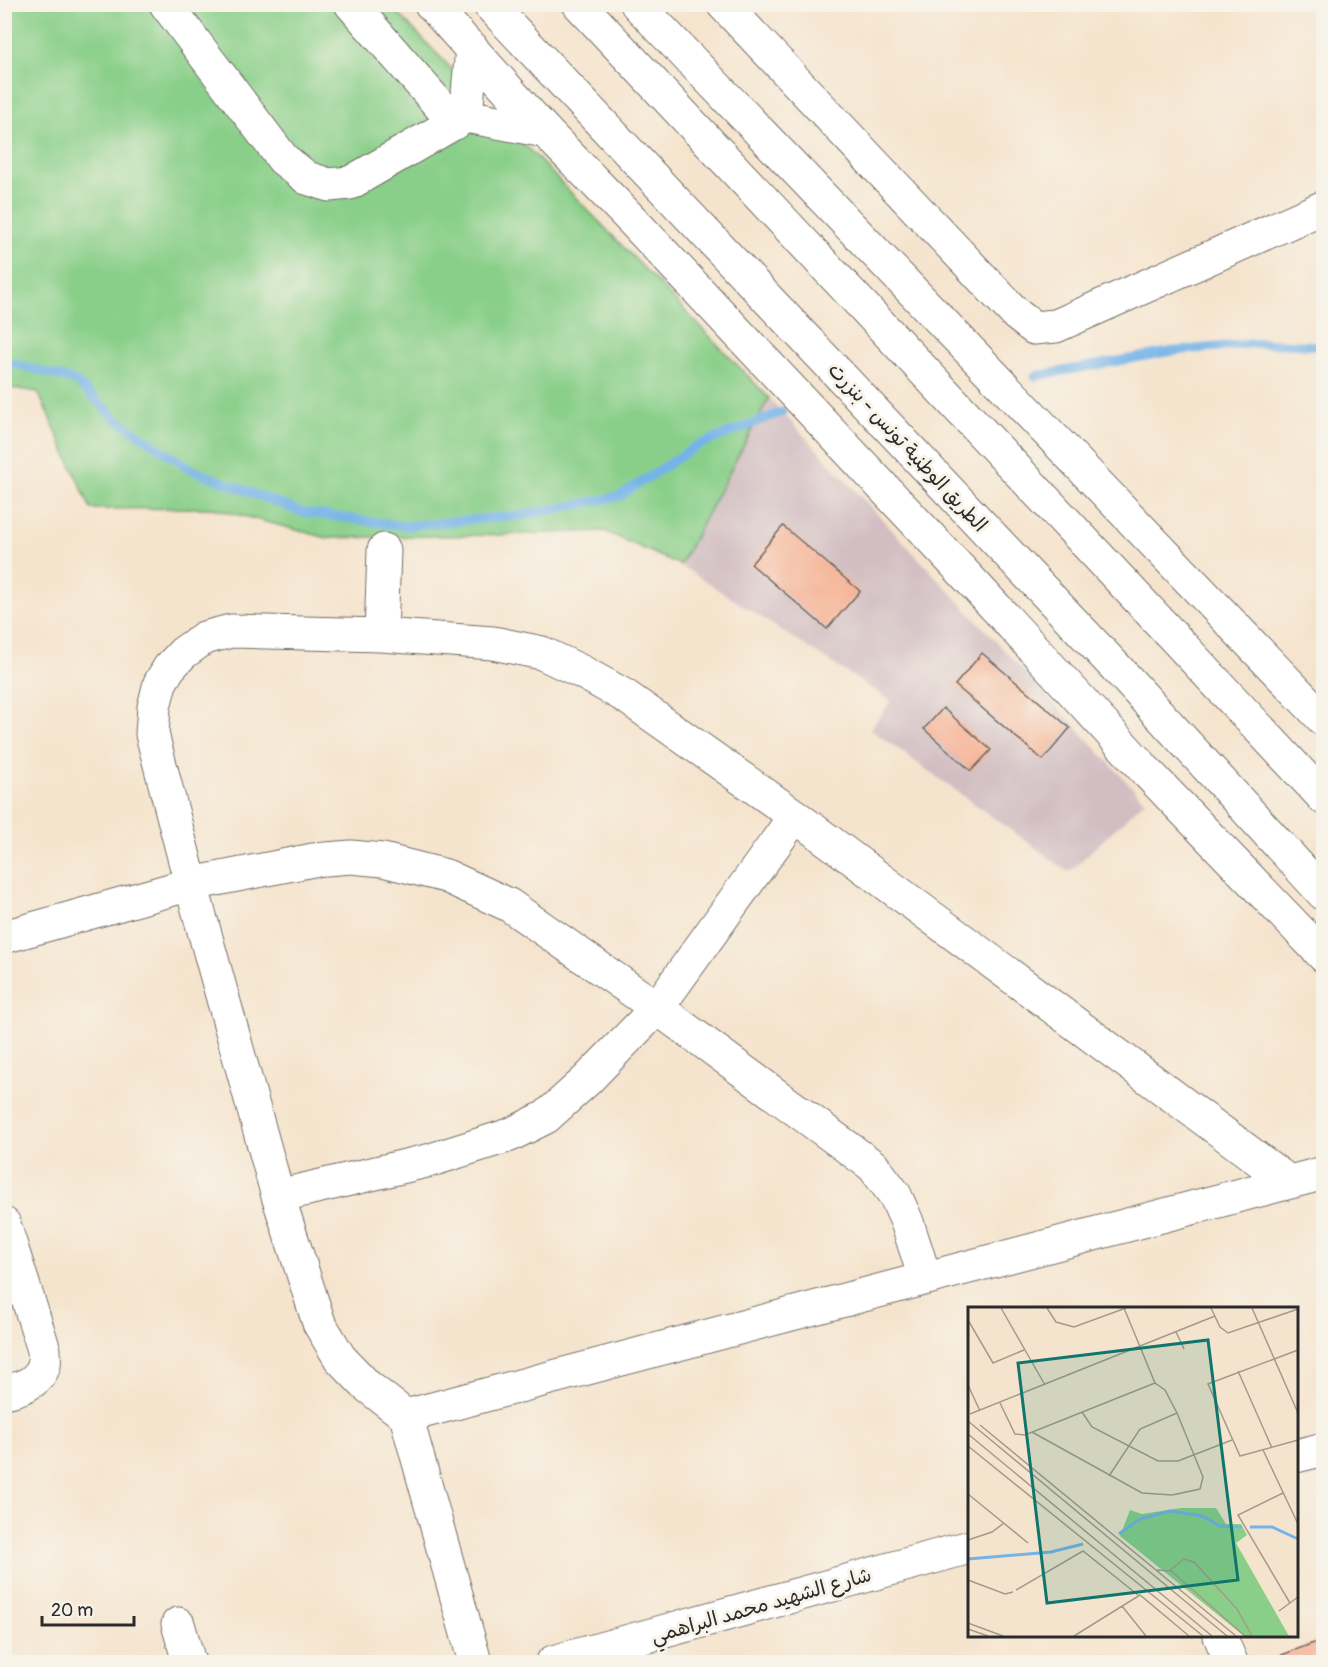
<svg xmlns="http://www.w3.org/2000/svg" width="1328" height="1667" viewBox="0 0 1328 1667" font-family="Pangolin,'Playpen Sans Arabic',sans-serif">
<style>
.industrial{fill:#d2bec2}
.green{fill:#89cf89;stroke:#5a7d5a;stroke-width:1.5}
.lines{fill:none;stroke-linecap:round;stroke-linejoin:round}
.stream{stroke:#74b3e8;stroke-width:9}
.building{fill:#f5b092}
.minor-casing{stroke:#726c64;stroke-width:35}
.secondary-casing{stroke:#726c64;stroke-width:35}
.motorway-casing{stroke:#726c64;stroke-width:35}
.minor{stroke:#fff;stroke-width:33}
.secondary{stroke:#fff;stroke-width:33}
.motorway{stroke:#fff;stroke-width:33}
.labels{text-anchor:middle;stroke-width:6;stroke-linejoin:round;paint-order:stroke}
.street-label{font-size:20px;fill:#2b2b2b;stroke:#f7f3e8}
.inset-river{fill:none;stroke:#74b3e8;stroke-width:3}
.inset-road{fill:none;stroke:#a49a8c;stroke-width:1.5}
.view{fill:#0f766e;fill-opacity:0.15;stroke:#0f766e;stroke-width:3}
.inset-edge{fill:none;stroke:#2b2b2b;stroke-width:3}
</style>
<rect width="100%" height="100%" fill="#f7f3e8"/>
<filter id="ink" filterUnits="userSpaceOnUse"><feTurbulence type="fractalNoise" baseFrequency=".0167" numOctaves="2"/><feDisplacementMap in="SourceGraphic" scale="12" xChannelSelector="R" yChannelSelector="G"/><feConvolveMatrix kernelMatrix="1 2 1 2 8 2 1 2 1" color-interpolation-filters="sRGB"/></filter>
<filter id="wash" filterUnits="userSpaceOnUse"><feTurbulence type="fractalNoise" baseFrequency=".008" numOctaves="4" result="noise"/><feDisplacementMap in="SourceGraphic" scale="24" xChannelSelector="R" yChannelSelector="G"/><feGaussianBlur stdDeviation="1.35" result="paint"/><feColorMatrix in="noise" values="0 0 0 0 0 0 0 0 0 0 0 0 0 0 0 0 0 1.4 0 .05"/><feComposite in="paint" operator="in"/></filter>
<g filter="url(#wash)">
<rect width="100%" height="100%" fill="#f5e4cd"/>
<path class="industrial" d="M769 398 1145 801 1069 872 870 729 891 701 680 565Z"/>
<path class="green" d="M4 5H390L769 398 680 565 604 531 497 535 327 538 213 508 91 509 38 392 5 387Z"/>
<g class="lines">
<path class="stream" d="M4 363 17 364 75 381 118 420 190 469 301 512 405 526 524 515 620 496 696 446 782 412
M1035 376 1174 351 1259 343 1324 346"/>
</g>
<g id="blocks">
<path class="building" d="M783 526 860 591 827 629 751 564Z
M982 653 1070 728 1043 760 955 685Z
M943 708 991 750 971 771 924 729Z
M1322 1640 1324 1644V1662H1272L1271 1659Z"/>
</g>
</g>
<g filter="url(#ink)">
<use href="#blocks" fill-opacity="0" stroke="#726c64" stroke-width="1.5"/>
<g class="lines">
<g class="minor-casing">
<path id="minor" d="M166 4 283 159 307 178 329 185 350 183 466 116 545 131
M351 4 455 123
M723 4 1017 315 1034 328 1056 326 1324 207
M466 116 472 48
M381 635 384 550
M4 937 191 884 313 860 351 857 383 860 446 876 509 905 657 1008 873 1166 895 1195 907 1222 925 1278
M278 1196 431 1160 510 1135 546 1117 587 1080 657 1008 795 816
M4 1224 44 1350C44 1354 45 1361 44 1365 39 1383 20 1389 4 1392
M406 1416 1324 1173
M1296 1456 1324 1449
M178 1624 189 1662
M1220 1636 1231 1662
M475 1662 406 1416 367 1386 340 1358 319 1323 278 1196 191 884 152 734 154 707 160 683 169 668 183 653 204 638 231 631 381 635 493 643 542 653 582 672 625 696 795 816 1289 1182
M553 1662 970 1547"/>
</g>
<g class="secondary-casing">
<path id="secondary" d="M431 4 545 131 632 220 975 585 1145 770 1324 956
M637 4 1324 720"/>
</g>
<g class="motorway-casing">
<path id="motorway" d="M489 4 1125 677 1324 894
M579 4 1113 572 1324 798"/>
</g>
<use href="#minor" class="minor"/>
<use href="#secondary" class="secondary"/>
<use href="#motorway" class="motorway"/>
</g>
</g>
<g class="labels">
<g class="street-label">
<text transform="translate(908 447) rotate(47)" y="7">الطريق الوطنية تونس - بنزرت</text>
<text transform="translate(761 1605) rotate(-16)" y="7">شارع الشهيد محمد البراهمي</text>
</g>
</g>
<g transform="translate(968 1307)">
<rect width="330" height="330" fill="#f5e4cd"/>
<path d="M213 201H248L258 217H273L279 228 268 236 321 329H276L152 229 162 203 174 207Z" fill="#89cf89"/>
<path class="inset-river" d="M282 220H304L330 232M151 227 172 212 202 204 234 209 252 219 274 220M0 252 83 245 115 237"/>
<path class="inset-road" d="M33 1 77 78M79 1 88 15 106 20 158 1M243 1 252 20 260 26 330 2M284 1 330 106M0 13 25 56 56 43M208 25 216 42M330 43 240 77 272 149 330 133M270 64 304 141M0 78 12 104M32 96 47 127 57 128 187 76M114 105 124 120 190 154H210L264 133M2 107 247 9M0 114 259 329M12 118 268 329M64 125 174 186 204 188 232 182 235 170 209 106 197 83 187 76 156 1M0 127 244 329M0 139 235 329M295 143 330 217M141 169 172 122 209 106M315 186 270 208 322 296M0 187 60 236M0 233 24 225 36 216M189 263 201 264 216 252 226 255 269 302 284 329M202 263 277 329H283M0 273 37 287 45 285M48 283 115 244 170 288M154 299 178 329M311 304 330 290M0 316 35 329M0 322 20 329M106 329 172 288 221 329"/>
<path class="view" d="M240 33 270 273 79 296 50 56Z"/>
<rect width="330" height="330" class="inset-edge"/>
</g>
<rect width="1328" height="1667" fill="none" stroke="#f7f3e8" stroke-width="24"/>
<path d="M42 1616v9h92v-9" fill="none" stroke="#2b2b2b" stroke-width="3"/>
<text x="51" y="1616" font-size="18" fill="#2b2b2b" stroke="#f7f3e8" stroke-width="4.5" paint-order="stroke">20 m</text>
</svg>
